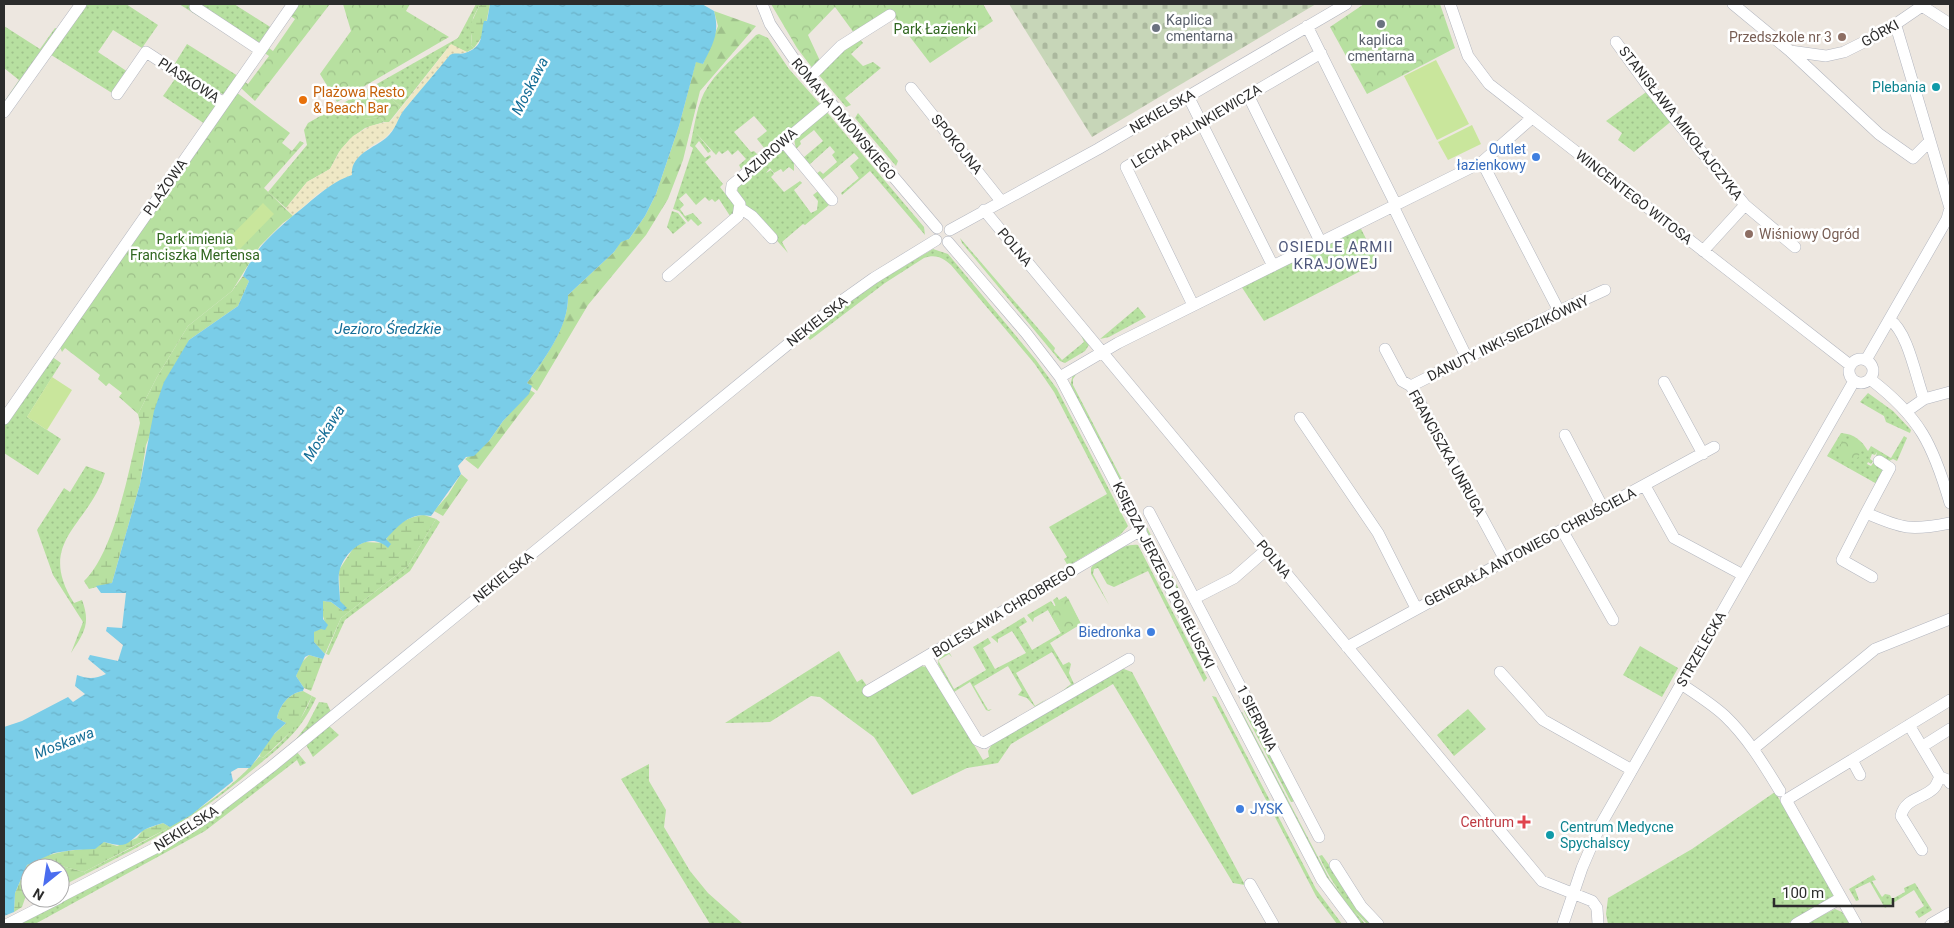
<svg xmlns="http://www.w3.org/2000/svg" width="1954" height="928" viewBox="0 0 1954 928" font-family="Roboto,sans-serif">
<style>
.grass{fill:url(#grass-dots)}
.forest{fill:url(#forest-firs)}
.wetland{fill:url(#wetland-marsh)}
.sand{fill:url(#sand-dots)}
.cemetery{fill:url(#cemetery-stones)}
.park{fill:url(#park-crowns)}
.pitch{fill:#c9e69c}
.water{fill:url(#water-ripples)}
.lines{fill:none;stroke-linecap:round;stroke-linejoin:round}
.minor-casing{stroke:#b3b6bf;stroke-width:12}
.minor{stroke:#fff;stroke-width:11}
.worship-dot{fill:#6b7280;stroke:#fff;stroke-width:2}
.education-dot{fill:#8d6e63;stroke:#fff;stroke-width:2}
.culture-dot{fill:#0f9aa8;stroke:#fff;stroke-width:2}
.food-dot{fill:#e8710a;stroke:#fff;stroke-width:2}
.shop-dot{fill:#3f7fe0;stroke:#fff;stroke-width:2}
.health-dot{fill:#e0444e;stroke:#fff;stroke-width:2}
.labels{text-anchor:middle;stroke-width:5;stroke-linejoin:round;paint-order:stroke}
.worship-label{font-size:14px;fill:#5b616d;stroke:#fff;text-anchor:start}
.park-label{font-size:14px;fill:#30661f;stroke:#fff}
.street-label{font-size:14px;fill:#2c2c2c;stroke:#fff}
.education-label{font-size:14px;fill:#785e54;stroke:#fff;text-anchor:end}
.culture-label{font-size:14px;fill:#0d838f;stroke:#fff;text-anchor:end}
.food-label{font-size:14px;fill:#c56008;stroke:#fff;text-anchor:start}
.shop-label{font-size:14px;fill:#366cbe;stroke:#fff;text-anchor:end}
.health-label{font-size:14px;fill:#be3a42;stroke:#fff;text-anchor:end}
.water-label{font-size:15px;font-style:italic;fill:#166e97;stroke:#fff}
.neighbourhood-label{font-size:15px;letter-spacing:1px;fill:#4f587b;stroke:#fff}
</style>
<defs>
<pattern id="grass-dots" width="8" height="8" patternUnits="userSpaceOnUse" patternTransform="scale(1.25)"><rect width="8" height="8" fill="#b7e0a0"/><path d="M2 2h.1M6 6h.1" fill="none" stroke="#9ec08a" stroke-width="1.8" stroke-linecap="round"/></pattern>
<pattern id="forest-firs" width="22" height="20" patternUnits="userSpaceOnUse" patternTransform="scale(1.25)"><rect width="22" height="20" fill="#b7e0a0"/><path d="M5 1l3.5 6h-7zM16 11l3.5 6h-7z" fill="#9ec08a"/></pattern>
<pattern id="wetland-marsh" width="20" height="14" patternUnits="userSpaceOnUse" patternTransform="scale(1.25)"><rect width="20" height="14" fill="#b7e0a0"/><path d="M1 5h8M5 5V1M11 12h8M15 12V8" fill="none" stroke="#9ec08a"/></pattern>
<pattern id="sand-dots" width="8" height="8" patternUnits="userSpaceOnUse" patternTransform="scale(1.25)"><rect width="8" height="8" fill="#efe8c5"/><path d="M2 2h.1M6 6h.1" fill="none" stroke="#cdc7a9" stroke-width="1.8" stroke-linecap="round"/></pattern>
<pattern id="cemetery-stones" width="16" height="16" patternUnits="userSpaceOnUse" patternTransform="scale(1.25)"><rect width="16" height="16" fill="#c7d6b8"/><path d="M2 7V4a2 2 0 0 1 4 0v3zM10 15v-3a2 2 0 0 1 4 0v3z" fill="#abb89e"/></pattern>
<pattern id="park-crowns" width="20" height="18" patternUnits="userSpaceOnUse" patternTransform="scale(1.25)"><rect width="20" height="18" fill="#b7e0a0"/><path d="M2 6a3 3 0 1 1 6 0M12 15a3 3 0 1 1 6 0" fill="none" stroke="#9ec08a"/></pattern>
<pattern id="water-ripples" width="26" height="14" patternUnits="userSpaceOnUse" patternTransform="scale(1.25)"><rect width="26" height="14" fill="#7acde8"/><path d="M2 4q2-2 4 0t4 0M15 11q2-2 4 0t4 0" fill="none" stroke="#6ab0c7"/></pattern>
</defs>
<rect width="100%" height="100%" fill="#ede7e0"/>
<path class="grass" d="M83 4H126L158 25 142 48 113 30 98 52 128 72 112 93 48 53Z
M179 4H234L272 28 255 52Z
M476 4H480L473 18 471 45 474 48 467 52 450 45 401 107 378 87 364 119 380 117 384 122 365 128 350 139 339 152 330 169 307 182 286 208 268 192 307 145 304 130 308 123 458 38Z
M4 26 40 49 55 28 58 29 4 106V102L19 80 4 68Z
M759 34 768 38 789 69 821 105 765 149 757 139 767 131 754 116 734 132 751 152 754 151 758 155 750 158 751 160 741 169 739 165 746 159 738 150 732 155 728 150 722 154 719 151 716 155 696 133 711 151 708 153 699 141 695 146 705 158 710 155 711 157 705 162 723 184 720 187 734 205 733 213 730 216 719 199 715 202 712 199 709 201 705 197 696 205 686 193 679 199 684 205 680 209 685 216 693 213 702 223 698 226 691 219 688 222 679 211 673 209 693 148 690 146C694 129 696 109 704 93 715 72 739 53 756 35Z
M859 38 863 43 851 54 863 66 873 62 881 68 845 98 851 105 846 107 818 74Z
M187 44 238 76 224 95 174 65Z
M177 76 219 104 205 124 163 96Z
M1649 90 1674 119 1634 152 1618 140 1622 133 1606 121Z
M825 110 924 227 925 235 870 171 842 195 841 193 859 178 850 166 859 158 854 153 822 180 816 174 820 171 823 174 837 162 832 155 835 152 830 146 809 165 803 158 823 141 814 130 800 141 801 144 796 149 794 139Z
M858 113 898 161 896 166 855 118Z
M781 150 785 151 794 162V171L789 167 783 172 781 169 774 173 770 168 766 173 771 170 774 174 771 177 784 192 800 181 802 183 794 190 811 213 817 210 818 201 813 195 818 191 829 205 805 225 803 224 782 242 788 253 743 203 737 192 739 184Z
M672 211 678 213 686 223 673 234 667 227Z
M1360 227 1378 262 1264 321 1241 286Z
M960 238 1055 348 1054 351 1062 360 1084 342 1080 333 1089 345 1085 351 1065 363 1060 361 962 243Z
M933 249 948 254 1036 360 1057 389 1128 526 1120 535 1068 566 1064 559 1067 557 1049 527 1107 494 1054 392 1034 363 951 265C942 257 935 254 924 258L885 283 810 340 806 335 861 292Z
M1138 307 1146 317 1109 337 1100 339Z
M51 356 61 363 27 417 61 439 38 475 4 453V426Z
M1079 370 1073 379V385L1182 595 1180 596 1070 386 1073 374Z
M1868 393 1893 411 1911 430 1910 433 1886 422 1884 416 1860 402Z
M1841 433C1855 434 1862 441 1868 451L1871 446 1891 458 1904 436 1907 438 1897 461 1893 459 1889 461 1876 456 1877 452 1875 455 1872 454 1870 459 1873 461 1871 464 1868 462 1867 464 1871 466 1874 462 1884 470 1877 484 1827 456Z
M86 466 105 473C89 526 35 541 74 603L82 600C91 624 84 633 71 653L83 622 53 575 37 530 64 488 70 492Z
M436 519 440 522 410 571 345 620 329 655 326 654 341 618 408 566Z
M1138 545 1207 678 1204 682 1148 571 1114 587 1107 584 1098 568 1094 569 1093 574 1109 605 1091 574V568C1099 558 1124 543 1138 545Z
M1066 596 1081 624 1050 643 1063 665 1069 662 1071 664 1069 673 1074 684 1061 692 1071 684 1052 652 1016 673 1035 706 1048 698 1035 707 1027 698 1018 695 1022 690 1008 666 974 686 988 710 992 709 989 711 986 710 970 682 954 692 938 664 939 658 949 652 952 657 949 654 939 660V662L954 689 986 670 973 647 988 638 991 643 983 648 995 669 1026 653 1012 631 998 639V643L991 637 1024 617 1027 622 1019 627 1032 650 1061 633 1048 610 1034 618 1033 622 1027 615 1051 601 1059 613 1053 600 1057 597 1059 600Z
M1640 646 1678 668 1662 697 1623 675Z
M839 651 857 682 862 679 872 693 920 666 928 667 983 760 989 757 988 751 992 744 1121 668 1132 672 1245 885 1233 883 1113 684 1011 744 998 763 967 768 912 795 874 737 820 697 811 696 770 722 725 723Z
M312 696 316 698C300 733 280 747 251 771 199 816 147 843 86 874L84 872C146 840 213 810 260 756L263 758C285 740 302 722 312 696Z
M1212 696 1216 697 1316 889 1342 924H1337L1316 896Z
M319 702 327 703 331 712 293 743 307 725Z
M1247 709 1295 801 1291 802 1244 711Z
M1468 709 1486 729 1454 756 1437 735Z
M1242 712 1330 880 1365 924H1361L1328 881 1240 713Z
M328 725 339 735 313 757 305 743Z
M297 752 306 763 300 766 297 760 205 831 35 924H20L123 869Z
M649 764V781L666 810 664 827 690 871 708 893 743 924H710L621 779Z
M1775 792 1837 897 1787 924H1608L1606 914 1608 898 1692 849Z
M1322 855 1371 924H1367C1348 905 1330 881 1319 856Z
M1873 875 1876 880 1872 881 1882 897 1885 894 1890 895 1892 899 1905 892 1904 888 1915 883 1932 910 1919 918 1915 912 1924 906 1914 890 1885 908 1870 882 1855 889 1859 900 1856 901 1849 889Z
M1835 909 1842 912 1850 924H1805Z"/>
<path class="forest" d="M714 11 756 26 700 91 683 160 668 199 646 235 588 305 537 391 527 383C545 358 569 326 568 295L614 252 621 241 629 239 645 216 656 194 679 126 696 61 703 64 718 26Z
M530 390 535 393 478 469 465 459 489 441 503 421Z
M461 474 468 480 443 516 434 511 448 495Z
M54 864 84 872 86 874 60 887V868H47Z"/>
<path class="wetland" d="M480 4H490L484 34 474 48 471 45 472 35 469 28Z
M243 276 249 281 238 306 189 340 146 445 140 484 112 583 89 589 84 581C115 552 130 465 140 423L138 414 157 377 188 326 232 291Z
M424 515 436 519 408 566 341 618 325 654 314 642V632L325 623 321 609 323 601 331 602 343 611 340 601 339 570 354 547 365 542 384 543C392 528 406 516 424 515Z
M309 655 323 659 311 691 304 688 296 676 301 663Z
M303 691 312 696 297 726 263 758 260 756C262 743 277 732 286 723L277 718C280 705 289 693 303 691Z
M163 823 170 827 84 872 54 864 47 868H30V884L22 907 14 912 15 893 27 865C36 860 46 855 57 853 77 848 84 852 104 842L117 846 137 838 143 830Z"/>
<path class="sand" d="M451 44 467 52C455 56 450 52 443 66L404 109 398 124 385 138 370 147 360 156 353 166V175L319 193 293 216 286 208 307 182 330 169 341 149 353 136 370 126 391 121Z"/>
<path class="cemetery" d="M1009 4H1316L1092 137Z"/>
<path class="park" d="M297 4H330L255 101 241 88 245 82 248 84 269 56 263 52 266 46 273 51 295 19 289 15Z
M343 4H410L406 11 449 37 337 102 320 74 351 31Z
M771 4H983L993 21 930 63 890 11 854 33 835 7 808 35 821 63 813 69 797 48Z
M1364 4H1440L1455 48 1367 94 1330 27Z
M378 87 401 107 389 122H384L380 117 364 119 356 111Z
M236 92 290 133 282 143 292 151 300 141 304 143 264 188 293 216 283 223 260 246 232 291 188 326 157 377 138 414 119 397 122 393 109 383 106 386 98 379 100 375 65 348 62 352 59 345Z
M1838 451a11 11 0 1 1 22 0a11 11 0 1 1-22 0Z
M1068 598 1080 622 1061 633 1048 610Z"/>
<path class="pitch" d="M1436 60 1469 124 1437 140 1404 76Z
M1472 125 1481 144 1448 160 1438 142Z
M263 203 274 214 239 250 228 239Z
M52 377 72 390 47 430 27 417Z"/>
<path class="water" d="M490 4H702L714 11C720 33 713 44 703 64L696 62 679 126 656 194 645 216 629 239 621 242 614 252 568 295C569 327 545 358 527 383L532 386 529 394 503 421 489 441 474 456 466 457 458 466 461 474 431 516C410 512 400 524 386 539L391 544 388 548C370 530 346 550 340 569 337 578 340 592 340 601L347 608 343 611 331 602 323 601V619L328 625 325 630 321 629 314 632V642L325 654 323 659 309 655 305 657 296 676 304 688 303 691C289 693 280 705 277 718L286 723 275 733 250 768H238L231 772 233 781 191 815 170 827 163 823C157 825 149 827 144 830 126 843 129 849 104 842L95 849 73 850 54 853 27 865 15 893 14 912 4 916V727L22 721 68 697 73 702 85 694 75 686 77 675C88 679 95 679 106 674L88 659 90 655 118 661 123 645 106 631 107 627 122 628 126 593H101L96 586 112 583 140 484 154 411 164 382 189 340 238 306 249 281 243 276C256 247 272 234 295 214 312 201 330 182 352 175 350 155 374 148 386 138 396 130 398 117 404 110 419 92 435 73 450 55 455 52 460 55 465 53 485 46 480 35 484 21H487Z"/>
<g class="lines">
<g class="minor-casing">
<path id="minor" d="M762 4 770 24 796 62 937 228
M1450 4 1468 56 1489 84 1850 365
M1733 4 1790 51 1826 56 1844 52 1884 32 1922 6
M1922 6 1950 24
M195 7 260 50
M1307 26 1396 205
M1616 42 1648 86 1745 205 1703 251
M1791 52 1879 134 1913 158 1930 141
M809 78 841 46 890 15
M911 88 1001 201
M117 94 146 52 224 103
M1248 95 1321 243
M1188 96 1273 266
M4 112 81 4
M783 141 832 200
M1482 162 1559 311
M1745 205 1795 247
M1393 206 1466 356
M740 208 752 216 772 238
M984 210 1542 881 1592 901 1597 908 1598 924
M950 230 1098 149 1346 4
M948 242 1026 333 1060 377 1322 880 1355 924
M668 276 738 216 740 204 731 192 732 185 830 103
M1193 305 1126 167 1321 53
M1890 320C1908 332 1916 378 1924 399
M1385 349 1402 381 1411 386 1505 560
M1849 371a12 12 0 1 1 24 0a12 12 0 1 1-24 0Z
M1866 360 1947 219 1950 208 1896 26
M1060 377 1118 343 1482 162 1532 118
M1870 379C1920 417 1933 445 1950 503
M1664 382 1703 454
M1411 386 1559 311 1605 290
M1907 411 1924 399 1950 392
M1300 418 1378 533 1416 608
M4 419 293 4
M1565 435 1603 508
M1645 486 1674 538 1743 575
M1149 512 1319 837
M1866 513 1890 468 1879 461
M1562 530 1613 620
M1872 577 1842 560 1866 513C1903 529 1911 531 1950 523
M1195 598 1234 578 1266 550
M1347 647 1714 447
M927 658 977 740 984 743 1129 659
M1500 672 1543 720 1632 770
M1681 684C1696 694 1712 704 1725 716 1748 738 1764 765 1780 791
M868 691 1141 530
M1909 725 1940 777 1948 780 1950 783
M1923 746 1950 729
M1753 749 1875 649 1950 619
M1852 760 1786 800 1856 924
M1860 775 1852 760 1950 700
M1922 850 1901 816C1905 798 1923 799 1934 788 1937 785 1938 780 1940 777
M1335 865 1361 906 1378 924
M1250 884 1273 924
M60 897 165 843 202 820 271 767 836 305 874 278 936 240
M8 924 59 898
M1563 924 1582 868 1600 826 1854 381
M1796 924 1841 898
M1931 924 1950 913"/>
</g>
<use href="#minor" class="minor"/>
</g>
<g class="worship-dot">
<circle cx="1381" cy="24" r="5"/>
<circle cx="1156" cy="28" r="5"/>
</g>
<g class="education-dot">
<circle cx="1842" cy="37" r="5"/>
<circle cx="1749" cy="234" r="5"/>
</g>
<g class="culture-dot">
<circle cx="1936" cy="87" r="5"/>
<circle cx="1550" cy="835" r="5"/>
</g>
<circle class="food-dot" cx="303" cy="100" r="5"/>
<g class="shop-dot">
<circle cx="1536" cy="157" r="5"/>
<circle cx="1151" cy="632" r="5"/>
<circle cx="1240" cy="809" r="5"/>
</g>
<path class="health-dot" d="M1521.5 814.5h5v5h5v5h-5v5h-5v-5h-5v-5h5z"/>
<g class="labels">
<g class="worship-label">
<text x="1166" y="25">Kaplica<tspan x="1166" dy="16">cmentarna</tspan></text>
<text x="1381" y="45" text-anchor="middle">kaplica<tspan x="1381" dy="16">cmentarna</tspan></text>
</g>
<g class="park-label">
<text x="935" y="34">Park Łazienki</text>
<text x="195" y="244">Park imienia<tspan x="195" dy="16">Franciszka Mertensa</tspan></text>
</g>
<g class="street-label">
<text transform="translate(1880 33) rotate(-29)" y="5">GÓRKI</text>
<text transform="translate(189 80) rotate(33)" y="5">PIASKOWA</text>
<text transform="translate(1162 111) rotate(-30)" y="5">NEKIELSKA</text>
<text transform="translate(844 119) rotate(50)" y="5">ROMANA DMOWSKIEGO</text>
<text transform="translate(1681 123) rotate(52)" y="5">STANISŁAWA MIKOŁAJCZYKA</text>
<text transform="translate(1196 126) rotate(-31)" y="5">LECHA PALINKIEWICZA</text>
<text transform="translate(957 144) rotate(51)" y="5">SPOKOJNA</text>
<text transform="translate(767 155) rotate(-41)" y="5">LAZUROWA</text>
<text transform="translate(165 187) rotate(-55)" y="5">PLAŻOWA</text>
<text transform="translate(1634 197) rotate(38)" y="5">WINCENTEGO WITOSA</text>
<text transform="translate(1015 247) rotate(50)" y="5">POLNA</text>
<text transform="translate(817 321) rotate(-38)" y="5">NEKIELSKA</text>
<text transform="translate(1508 338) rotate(-26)" y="5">DANUTY INKI-SIEDZIKÓWNY</text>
<text transform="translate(1447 453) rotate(61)" y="5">FRANCISZKA UNRUGA</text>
<text transform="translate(1530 547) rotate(-28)" y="5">GENERAŁA ANTONIEGO CHRUŚCIELA</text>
<text transform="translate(1274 559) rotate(50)" y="5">POLNA</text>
<text transform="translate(1164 575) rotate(63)" y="5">KSIĘDZA JERZEGO POPIEŁUSZKI</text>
<text transform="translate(503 577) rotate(-39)" y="5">NEKIELSKA</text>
<text transform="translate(1004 611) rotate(-31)" y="5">BOLESŁAWA CHROBREGO</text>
<text transform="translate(1701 649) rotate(-60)" y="5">STRZELECKA</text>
<text transform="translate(1257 718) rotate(63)" y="5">1 SIERPNIA</text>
<text transform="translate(186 828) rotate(-32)" y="5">NEKIELSKA</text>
</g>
<g class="education-label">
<text x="1832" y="42">Przedszkole nr 3</text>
<text x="1759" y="239" text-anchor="start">Wiśniowy Ogród</text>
</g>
<g class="culture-label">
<text x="1926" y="92">Plebania</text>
<text x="1560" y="832" text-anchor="start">Centrum Medycne<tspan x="1560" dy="16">Spychalscy</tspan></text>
</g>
<g class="food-label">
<text x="313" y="97">Plażowa Resto<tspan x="313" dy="16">&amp; Beach Bar</tspan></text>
</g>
<g class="shop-label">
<text x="1526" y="154">Outlet<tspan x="1526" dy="16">łazienkowy</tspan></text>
<text x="1141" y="637">Biedronka</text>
<text x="1250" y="814" text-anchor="start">JYSK</text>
</g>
<g class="health-label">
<text x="1514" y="827">Centrum</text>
</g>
<g class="water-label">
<text transform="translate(530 86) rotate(-63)" y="5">Moskawa</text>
<text x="388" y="334">Jezioro Średzkie</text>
<text transform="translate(324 433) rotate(-57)" y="5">Moskawa</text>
<text transform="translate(64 743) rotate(-21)" y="5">Moskawa</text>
</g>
<g class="neighbourhood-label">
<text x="1336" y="252">OSIEDLE ARMII<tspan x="1336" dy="17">KRAJOWEJ</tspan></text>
</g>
</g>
<rect width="1954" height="928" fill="none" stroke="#2c2c2c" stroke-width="10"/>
<g transform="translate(45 883) rotate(210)"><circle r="24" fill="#ffffff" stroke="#ababab"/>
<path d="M0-4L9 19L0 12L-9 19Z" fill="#4a6def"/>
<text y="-8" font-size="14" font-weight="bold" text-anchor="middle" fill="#2c2c2c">N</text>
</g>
<path d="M1774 898v8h119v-8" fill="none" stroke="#2c2c2c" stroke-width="2.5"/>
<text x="1782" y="898" font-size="15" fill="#2c2c2c" stroke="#ffffff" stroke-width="4" paint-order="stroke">100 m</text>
</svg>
